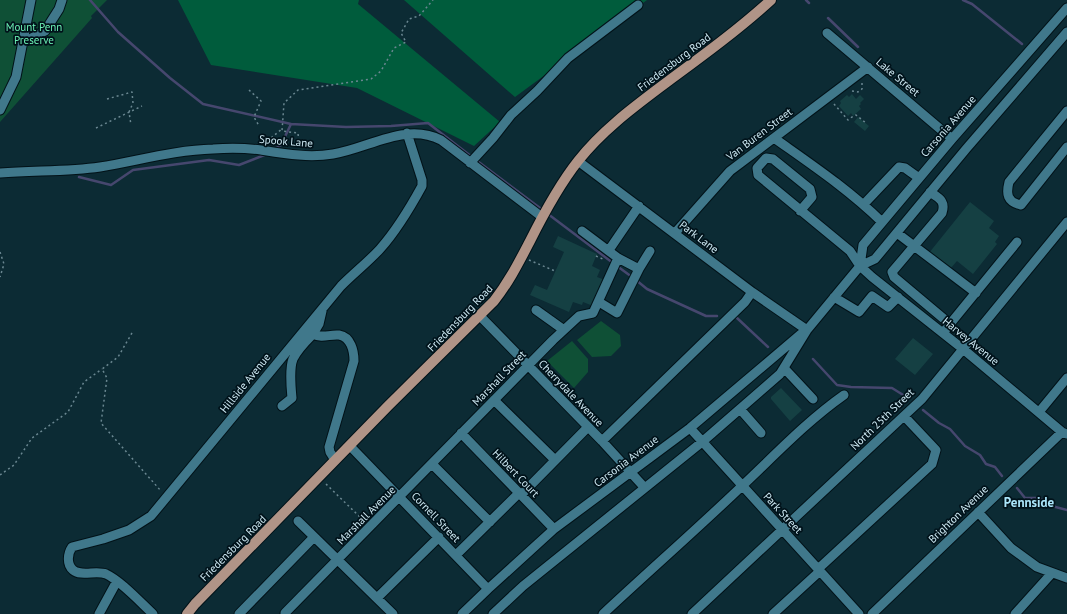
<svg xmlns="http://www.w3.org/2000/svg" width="1067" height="614" viewBox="0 0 1067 614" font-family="'PT Sans',sans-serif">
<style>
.green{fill:#0f5036}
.forest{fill:#005c3c}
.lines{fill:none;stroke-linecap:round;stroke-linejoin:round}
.stream{stroke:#46476e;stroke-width:2.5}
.building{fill:#154043}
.minor-casing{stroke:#021218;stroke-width:11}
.major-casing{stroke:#021218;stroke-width:12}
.path{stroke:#6a8791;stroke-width:1.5;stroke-dasharray:2 3;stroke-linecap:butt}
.minor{stroke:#40788b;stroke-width:9}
.major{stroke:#b09487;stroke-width:10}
.labels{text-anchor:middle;stroke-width:3.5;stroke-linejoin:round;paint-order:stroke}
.park-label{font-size:11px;fill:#6cf2b6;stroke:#00121a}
.street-label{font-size:11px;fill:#cde9f3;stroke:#00121a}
.quarter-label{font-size:13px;font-weight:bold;fill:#abe6fb;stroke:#00121a}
</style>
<rect width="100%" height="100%" fill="#0c2b34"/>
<path class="green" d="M0 0H107L91 16 92 18 0 122Z
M601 321 620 335 621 346 611 356 592 357 577 340Z
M572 341 588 359V372L574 388 547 361Z"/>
<path class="forest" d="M178 0H359L358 4 500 122 474 146 357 88 211 65Z
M404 0H647L515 97Z"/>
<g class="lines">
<path class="stream" d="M90 0 118 32 170 78 203 104 291 124
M806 0 809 3
M963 0 972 4 1022 44
M828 18 858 47
M275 149 281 145 291 124 346 127 391 126 428 123 472 157
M476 160 544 211
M79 177 111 185 133 170 209 160 239 165 267 154
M548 214 613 263
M617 266 632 277
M636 280 647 289 706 316H717
M737 318 768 347
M813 359 837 385 851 387 892 388 908 398
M923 410 939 423 950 429 965 446 980 455 986 464 995 467 1002 476
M1017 488 1025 498H1040L1048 505 1067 510"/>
</g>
<path class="building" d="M852 94 856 99 860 95 864 99 860 103 861 104 859 106 861 109 853 116 851 113 848 116 839 106 841 103 840 101 847 95 849 97Z
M858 117 869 126 865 131 854 122Z
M970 202 994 221 989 228 999 236 995 242 997 244 973 274 957 261 950 269 929 253Z
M558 236 597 254 592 266 600 270 597 277 605 280 593 306 583 302 582 305 573 302 569 312 530 295 535 285 547 290 564 252 553 247Z
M913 338 933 354 915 375 895 359Z
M781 388 802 410 790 421 771 399V397Z"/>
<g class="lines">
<g class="minor-casing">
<path id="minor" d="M827 33 952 139
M22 43 45 31 59 9 62 0
M0 110 16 77 31 0
M1067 111 1009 182C1006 194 1007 202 1021 205L1067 147
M774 138C812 165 848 189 882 222
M578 161 752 292 807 330
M470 163 493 138 511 115 537 91 568 58 638 5
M0 173C33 170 66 172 100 167 137 161 175 150 213 149 229 148 245 148 261 150 286 154 309 158 333 154 369 148 406 122 441 140L542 217
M930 192C939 198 946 201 942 213L892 272 894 277 950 324 943 333
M864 204 899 167 905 168 919 178
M800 211 812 197 810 189 773 159 766 158 757 168 758 175 850 251 860 266 872 277 963 349 1062 432 1067 434
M582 231 618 258 639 269
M675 233 730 171 868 67
M897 233 976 293
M609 250 639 206
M860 266 863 245 952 139 1067 8
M834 297 859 312 872 296 888 307 898 297
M599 302 617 313 639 269 650 251
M536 310 564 330
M322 311 319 324 313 334C323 339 329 334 339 335 351 337 354 351 354 361L329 447 330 452 335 460
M480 316 602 441 644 487
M950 324 1017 242
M784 368 813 399
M494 400 555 460
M282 406 292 398C291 387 289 369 293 359 297 350 306 341 313 334
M740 409 761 433
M1039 412 1067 378
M690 428 859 614
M461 433 554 529
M602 441 745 302 752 292
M350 446 488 589
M432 464 490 522
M521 495 588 427
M978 512 1011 548 1037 567 1067 578
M298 521 393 614
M456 555 519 493
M818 569 932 464 936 450 904 416
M377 598 439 537
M285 613 553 340 579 316 593 313 618 258
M99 614 117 581
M153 614C140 602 121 581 106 574 96 570 81 577 73 570 66 564 68 553 72 547L103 539 129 530 151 516 341 286C354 273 368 262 380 249 396 231 410 208 422 186V180L407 133
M239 614 314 537
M462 614 488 589 554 529 690 428 801 334
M493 614 523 586 702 442 780 374 807 330 860 266 875 259 966 149 1067 32
M603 614C649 571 696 530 742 486 775 455 807 421 844 395
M692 614 922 399 1067 222
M773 614 820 571
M872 614 1062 432
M1015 614 1052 573"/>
</g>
<g class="major-casing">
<path id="major" d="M187 614 195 604 388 406 494 301C509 282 519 262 530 241 544 213 559 185 578 161 604 128 638 104 671 79 705 54 739 29 771 0"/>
</g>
<path class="path" d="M249 90 261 101 254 117 259 126
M852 91 858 92 862 89V82
M107 99 132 92 133 103 129 112 131 125
M834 104 848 120 852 117 856 115 866 123
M96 128 142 106
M271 143 272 137 282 129
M299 146 298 133 282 131 284 103 298 90 371 79 381 71 394 48 406 42 401 33 409 19 419 16 433 0
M0 252 4 264 0 277
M596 256 605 260
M529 260 555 271
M132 333 118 357 102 369 107 378 101 423 161 491
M0 475 14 465 32 438 68 412 84 382 102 369
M326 484 363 520"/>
<use href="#minor" class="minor"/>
<use href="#major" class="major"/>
</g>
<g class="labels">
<g class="park-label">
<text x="34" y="31">Mount Penn<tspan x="34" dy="13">Preserve</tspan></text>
</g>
<g class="street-label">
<text transform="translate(674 62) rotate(-37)" y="4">Friedensburg Road</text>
<text transform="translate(898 77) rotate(40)" y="4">Lake Street</text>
<text transform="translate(948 126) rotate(-49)" y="4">Carsonia Avenue</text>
<text transform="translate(759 134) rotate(-37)" y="4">Van Buren Street</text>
<text transform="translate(286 141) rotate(5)" y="4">Spook Lane</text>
<text transform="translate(699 237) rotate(37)" y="4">Park Lane</text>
<text transform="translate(460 318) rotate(-46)" y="4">Friedensburg Road</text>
<text transform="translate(971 341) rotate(39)" y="4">Harvey Avenue</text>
<text transform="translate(499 378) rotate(-46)" y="4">Marshall Street</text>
<text transform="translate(245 383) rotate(-51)" y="4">Hillside Avenue</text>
<text transform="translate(571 393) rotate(46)" y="4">Cherrydale Avenue</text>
<text transform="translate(882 419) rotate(-44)" y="4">North 25th Street</text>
<text transform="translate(626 461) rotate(-37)" y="4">Carsonia Avenue</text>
<text transform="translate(516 473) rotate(46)" y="4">Hilbert Court</text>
<text transform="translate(783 513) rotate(47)" y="4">Park Street</text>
<text transform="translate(958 514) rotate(-44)" y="4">Brighton Avenue</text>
<text transform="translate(366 515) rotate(-45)" y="4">Marshall Avenue</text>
<text transform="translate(436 517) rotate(46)" y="4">Cornell Street</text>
<text transform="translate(233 548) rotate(-45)" y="4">Friedensburg Road</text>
</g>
<g class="quarter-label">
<text x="1029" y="507">Pennside</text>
</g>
</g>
</svg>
